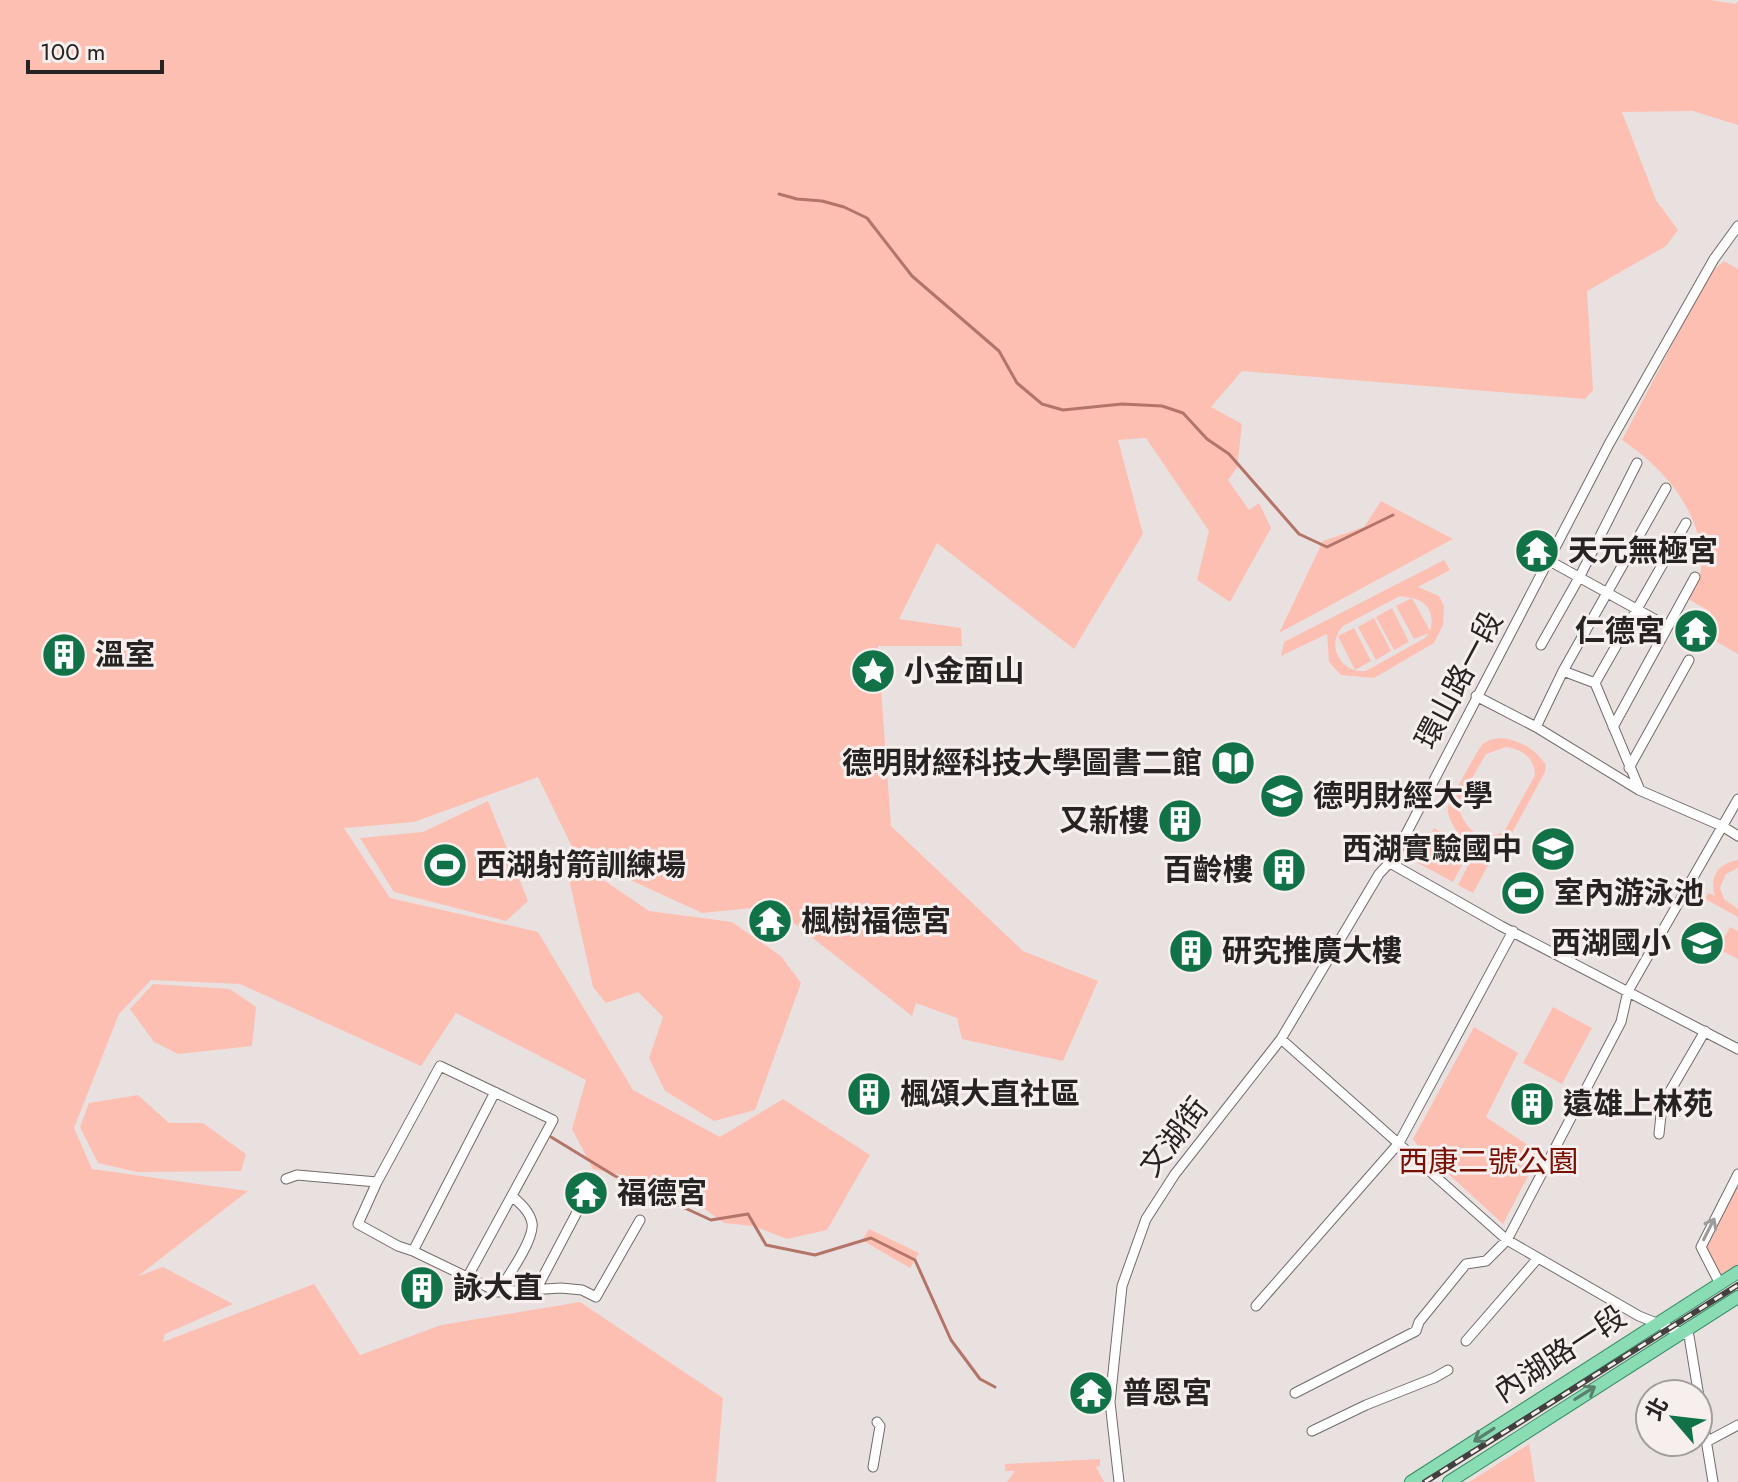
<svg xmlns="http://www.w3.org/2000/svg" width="1738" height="1482" viewBox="0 0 1738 1482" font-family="Jost,'Noto Sans TC',sans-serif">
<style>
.green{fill:#febfb3;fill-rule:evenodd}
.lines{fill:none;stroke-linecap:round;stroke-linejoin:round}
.stream{stroke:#b47468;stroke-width:3}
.minor-casing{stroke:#726b6a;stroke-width:11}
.major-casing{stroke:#348c62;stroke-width:14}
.minor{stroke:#fff;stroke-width:9}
.major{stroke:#8adcb5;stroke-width:12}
.rail-casing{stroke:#423f3e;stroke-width:6}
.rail{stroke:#f6efed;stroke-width:3;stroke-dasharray:9;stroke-linecap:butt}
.oneway{stroke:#9d9c9c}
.oneway2{stroke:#58806c}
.labels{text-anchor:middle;stroke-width:6;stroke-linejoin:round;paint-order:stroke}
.poi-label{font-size:30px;font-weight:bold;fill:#262322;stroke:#f6efed;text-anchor:start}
.street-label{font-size:30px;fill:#262322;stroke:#f6efed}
.park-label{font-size:30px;fill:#7a0f03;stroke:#f6efed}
</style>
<rect width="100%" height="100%" fill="#e9e1e0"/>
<path class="green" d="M0 0H1710L1735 4 1738 2V125L1693 111 1622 112 1656 200 1678 230 1666 246 1587 291 1593 390 1585 399 1242 371 1211 407 1242 424 1237 468 1228 480 1249 510 1259 503 1271 528 1230 602 1197 580 1209 531 1146 438 1118 440 1143 534 1074 649 937 543 899 619 961 628 962 646H878L891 826 1023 951 1098 981 1063 1061 962 1039 957 1018 916 1003 912 1016 772 906 702 913 576 855 538 777 414 822 344 828 390 898 538 932 633 1090 720 1137 783 1099 870 1155 827 1230 787 1239 754 1226 724 1223 706 1210 641 1179 593 1169 572 1129 586 1080 456 1013 421 1066 240 984 151 980 119 1014 74 1128 92 1169 248 1191 138 1276 163 1267 233 1304 165 1334 163 1342 314 1284 360 1355 441 1325 580 1302 723 1398 716 1482H0Z
M1724 261 1738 269V654L1701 633 1711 612 1688 599C1692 590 1700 579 1701 570 1705 514 1665 469 1622 440L1709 274Z
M1381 501 1453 539 1279 633 1323 541 1364 527Z
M1444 560 1450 570 1418 587 1439 596 1444 606 1443 625 1434 643 1374 678 1341 675 1329 662 1327 634 1281 656 1284 642ZM1400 596 1412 598 1396 606 1414 639 1429 633 1425 638 1366 671C1341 674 1325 645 1343 626ZM1412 598C1428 601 1435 615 1430 631Z
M1392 608 1409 642 1394 650 1376 617Z
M1374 618 1391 651 1376 660 1358 627Z
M1354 628 1371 661 1355 670 1338 636Z
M1500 738C1518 739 1536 749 1546 765L1545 772 1507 842C1485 851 1464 847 1453 825 1450 820 1447 812 1448 807 1450 800 1477 751 1482 745 1487 740 1493 739 1500 738ZM1506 747C1523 750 1534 757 1535 775L1504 832C1479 842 1463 829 1458 803L1486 754Z
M488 801 528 901 506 921 394 892 360 838 423 832Z
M1434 828 1471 848 1453 882 1416 862Z
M1476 850 1492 858 1473 893 1458 885Z
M1738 860V868L1726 874 1720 888 1724 899 1738 909V917L1705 899 1708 893 1715 896C1709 877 1718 863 1738 860Z
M580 864 649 911 732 922 781 956 801 983 755 1110 714 1121 665 1091 649 1058 663 1017 638 992 606 1003 593 987 569 879Z
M1730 927 1738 931V959L1718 949Z
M153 984 230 989 256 1007 252 1046 178 1054 154 1042 130 1009Z
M1553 1007 1592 1028 1562 1084 1523 1063Z
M1474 1027 1518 1053 1486 1117 1540 1153 1503 1224 1419 1147 1413 1139Z
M138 1095 169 1123H203L246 1154 241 1171 137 1172 98 1163 80 1127 89 1103Z
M1738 1182V1268L1716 1282 1700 1251Z
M869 1229 919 1253 910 1268 862 1240Z
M1529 1444 1535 1482H1469Z
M1100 1459V1466L1096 1467 1104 1482H1007L1015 1471H1005V1464Z"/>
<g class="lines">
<path class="stream" d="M779 194 797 199 822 201 844 207 867 218 912 276 999 351 1017 383 1042 404 1063 410 1122 404 1162 406 1183 413 1207 439 1229 454 1299 534 1327 547 1393 515
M551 1137 615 1176 711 1220 748 1214 766 1245 815 1255 871 1238 915 1260 951 1340 980 1379 995 1387"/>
<g class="minor-casing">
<path id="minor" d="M1548 560 1667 626
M1541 645 1580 576 1637 463
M1563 671 1595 683 1639 788
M1595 683 1686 523
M1476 696 1536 727 1639 790 1722 826 1738 836
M1536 727 1563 671 1666 488
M1613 727 1695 577
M1629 768 1689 660
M1390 863 1501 926 1738 1049
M1281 1039 1507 1240 1639 1316 1689 1336 1713 1482
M1659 1134 1662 1105 1705 1031
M286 1179 297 1175 377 1182
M413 1251 495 1092
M467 1278 553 1120 440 1066 377 1182 358 1224 398 1246 413 1251 498 1292 561 1288 582 1290 596 1297 640 1220
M1720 1284 1701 1247 1738 1174
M537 1288 586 1195
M498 1292C507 1278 535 1239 532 1223 530 1212 521 1204 513 1197
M1256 1306 1399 1143 1513 931
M1466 1341 1538 1258
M1295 1393 1416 1331 1419 1322 1466 1264 1486 1261 1507 1240 1621 1022 1628 991 1738 799
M1312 1431 1366 1405 1434 1378 1448 1370
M1708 1441 1738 1425
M873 1467 880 1426 877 1422
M1119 1482 1110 1402 1122 1286 1146 1219 1175 1174 1281 1039 1379 874 1393 859 1609 444 1714 259 1738 226"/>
</g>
<g class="major-casing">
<path id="major" d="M1411 1482 1738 1272
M1449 1482 1738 1297"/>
</g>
<use href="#minor" class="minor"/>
<use href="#major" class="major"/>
<g class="rail-casing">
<path id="rail" d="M1425 1482 1738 1285"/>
</g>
<use href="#rail" class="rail"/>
</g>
<defs><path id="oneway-shaft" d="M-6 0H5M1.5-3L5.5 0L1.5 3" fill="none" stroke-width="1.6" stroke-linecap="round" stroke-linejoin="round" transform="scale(2)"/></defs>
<use class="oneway" href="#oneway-shaft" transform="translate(1709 1229) rotate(-63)"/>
<g class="oneway2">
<use href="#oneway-shaft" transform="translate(1585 1393) rotate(-32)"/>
<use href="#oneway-shaft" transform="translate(1484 1435) rotate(147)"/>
</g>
<defs>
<g id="temple-disc" transform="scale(2.3)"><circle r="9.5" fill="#117248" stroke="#f6efed"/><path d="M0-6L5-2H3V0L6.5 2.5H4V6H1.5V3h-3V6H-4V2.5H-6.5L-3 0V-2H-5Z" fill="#fff"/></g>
<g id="building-disc" transform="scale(2.3)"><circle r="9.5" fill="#117248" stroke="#f6efed"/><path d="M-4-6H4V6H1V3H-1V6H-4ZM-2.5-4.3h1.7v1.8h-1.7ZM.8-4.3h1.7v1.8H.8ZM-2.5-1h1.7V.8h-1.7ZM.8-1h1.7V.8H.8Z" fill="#fff"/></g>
<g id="sight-disc" transform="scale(2.3)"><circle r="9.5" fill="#117248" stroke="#f6efed"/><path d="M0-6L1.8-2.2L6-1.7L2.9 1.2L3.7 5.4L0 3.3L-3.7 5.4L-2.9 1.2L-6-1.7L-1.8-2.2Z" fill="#fff"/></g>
<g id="library-disc" transform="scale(2.3)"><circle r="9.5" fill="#117248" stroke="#f6efed"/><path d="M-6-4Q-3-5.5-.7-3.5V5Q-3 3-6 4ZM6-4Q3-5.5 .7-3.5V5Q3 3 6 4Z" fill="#fff"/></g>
<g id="university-disc" transform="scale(2.3)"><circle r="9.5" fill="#117248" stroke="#f6efed"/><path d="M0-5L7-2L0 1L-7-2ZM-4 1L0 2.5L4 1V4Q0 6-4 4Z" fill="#fff"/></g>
<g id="school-disc" transform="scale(2.3)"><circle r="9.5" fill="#117248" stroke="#f6efed"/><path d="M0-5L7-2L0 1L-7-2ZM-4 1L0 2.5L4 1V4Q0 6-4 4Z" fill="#fff"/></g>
<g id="stadium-disc" transform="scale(2.3)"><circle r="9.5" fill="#117248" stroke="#f6efed"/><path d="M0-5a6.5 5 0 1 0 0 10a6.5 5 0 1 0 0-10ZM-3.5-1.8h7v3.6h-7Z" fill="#fff"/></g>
</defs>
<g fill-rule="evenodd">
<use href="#temple-disc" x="1537" y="551"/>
<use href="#temple-disc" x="1696" y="631"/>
<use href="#building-disc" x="64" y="655"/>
<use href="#sight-disc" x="873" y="671"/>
<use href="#library-disc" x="1233" y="763"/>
<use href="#university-disc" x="1282" y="796"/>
<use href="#building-disc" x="1180" y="821"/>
<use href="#school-disc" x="1553" y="849"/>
<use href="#stadium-disc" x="445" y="865"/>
<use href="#building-disc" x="1284" y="870"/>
<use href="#stadium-disc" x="1523" y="893"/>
<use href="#temple-disc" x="770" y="921"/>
<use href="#school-disc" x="1702" y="943"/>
<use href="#building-disc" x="1191" y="951"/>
<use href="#building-disc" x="869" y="1094"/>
<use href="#building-disc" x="1532" y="1104"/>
<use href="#temple-disc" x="586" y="1193"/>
<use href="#building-disc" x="422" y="1288"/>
<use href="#temple-disc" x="1091" y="1393"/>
</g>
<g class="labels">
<g class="poi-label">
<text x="1568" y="561">天元無極宮</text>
<text x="1665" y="641" text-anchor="end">仁德宮</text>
<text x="95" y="665">溫室</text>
<text x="904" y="681">小金面山</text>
<text x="1202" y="773" text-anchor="end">德明財經科技大學圖書二館</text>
<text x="1313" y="806">德明財經大學</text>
<text x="1149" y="831" text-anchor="end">又新樓</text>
<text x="1522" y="859" text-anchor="end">西湖實驗國中</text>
<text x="476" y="875">西湖射箭訓練場</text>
<text x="1253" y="880" text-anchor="end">百齡樓</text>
<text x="1554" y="903">室內游泳池</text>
<text x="801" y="931">楓樹福德宮</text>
<text x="1671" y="953" text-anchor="end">西湖國小</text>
<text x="1222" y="961">研究推廣大樓</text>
<text x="900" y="1104">楓頌大直社區</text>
<text x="1563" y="1114">遠雄上林苑</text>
<text x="617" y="1203">福德宮</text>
<text x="453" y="1298">詠大直</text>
<text x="1122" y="1403">普恩宮</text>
</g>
<g class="street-label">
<text transform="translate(1459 680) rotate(-62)" y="10">環山路一段</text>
<text transform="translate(1174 1137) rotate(-52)" y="10">文湖街</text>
<text transform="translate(1560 1354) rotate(-33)" y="10">內湖路一段</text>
</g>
<g class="park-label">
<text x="1488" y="1172">西康二號公園</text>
</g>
</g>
<g transform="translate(1674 1418) rotate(298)"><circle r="38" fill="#f6efed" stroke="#a39d9c" stroke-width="2"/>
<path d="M0-6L14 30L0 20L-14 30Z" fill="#117248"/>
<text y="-12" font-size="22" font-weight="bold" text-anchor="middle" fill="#262322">北</text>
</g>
<path d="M28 60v12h134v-12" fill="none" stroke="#262322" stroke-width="4"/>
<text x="40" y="60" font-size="24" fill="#262322" stroke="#f6efed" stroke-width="6" paint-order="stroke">100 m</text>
</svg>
